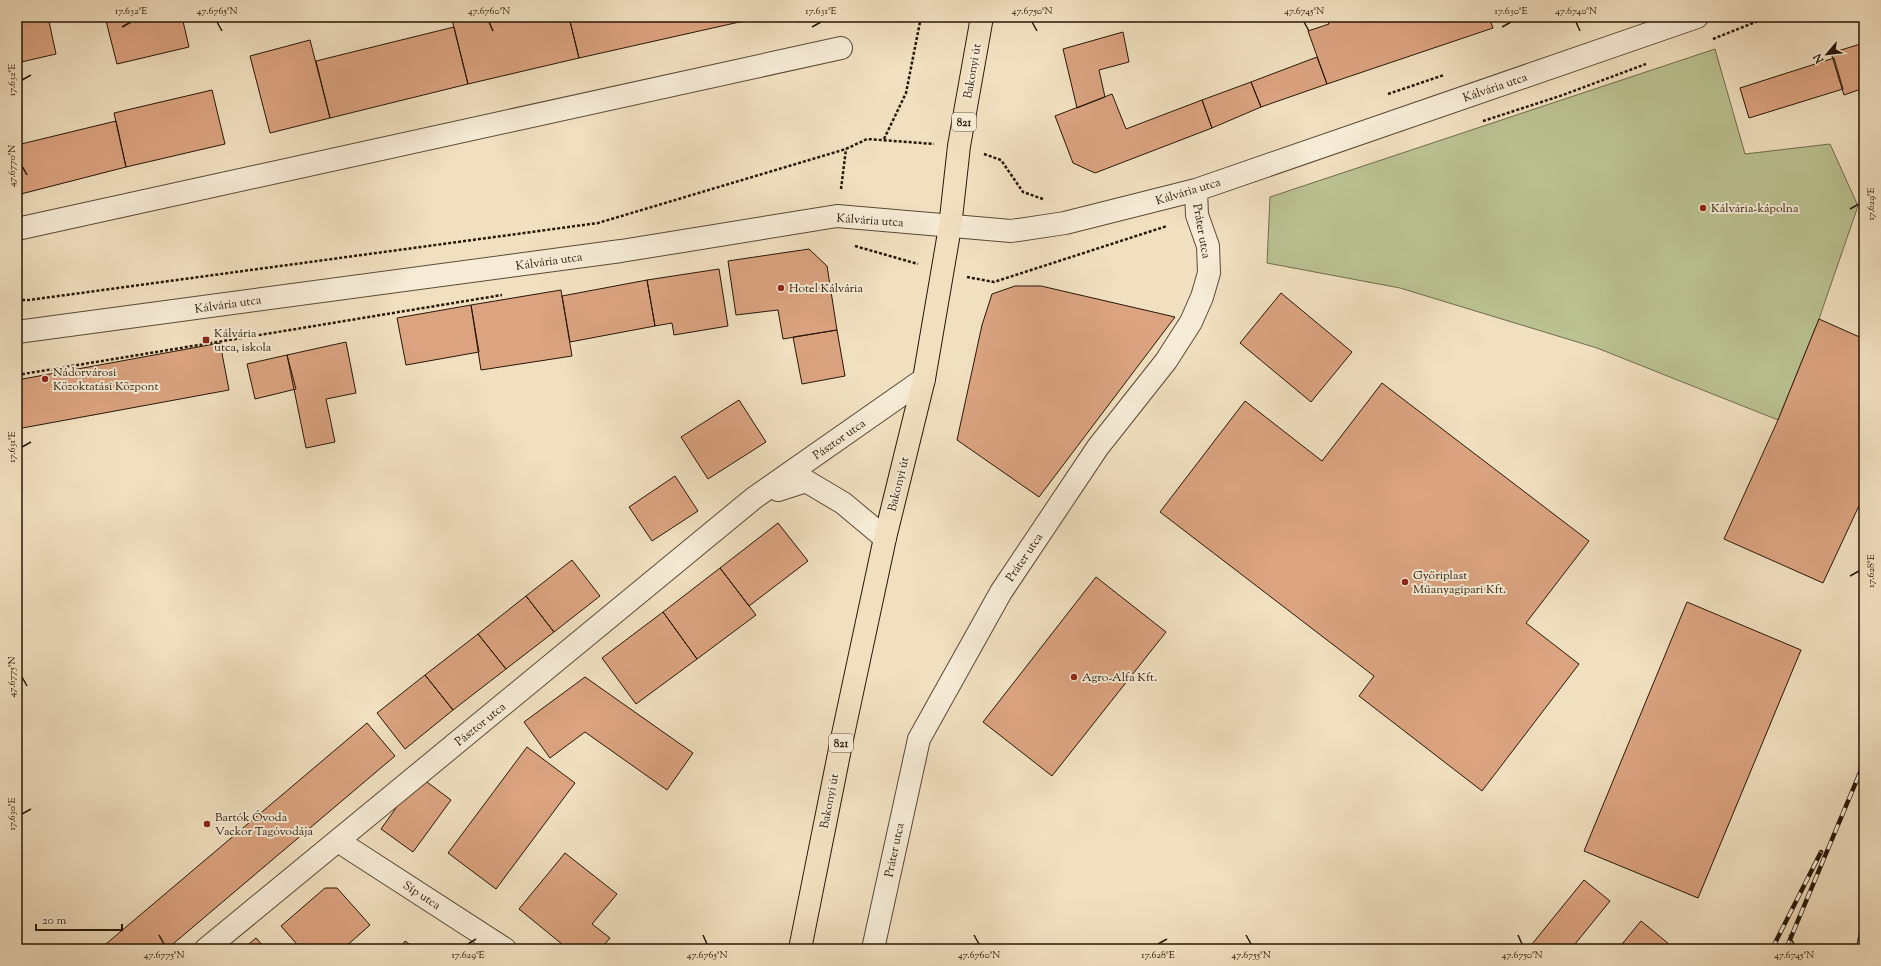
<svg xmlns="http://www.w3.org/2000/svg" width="1881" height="966" viewBox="0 0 1881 966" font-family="'Sorts Mill Goudy',serif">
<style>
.green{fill:#bbc292;stroke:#716c4c}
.building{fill:#dba380;stroke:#271705}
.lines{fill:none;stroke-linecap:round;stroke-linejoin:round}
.minor-casing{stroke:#5a4934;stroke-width:24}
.major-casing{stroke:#271705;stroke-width:24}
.path{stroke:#271705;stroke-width:2.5;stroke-dasharray:3 2;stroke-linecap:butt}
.minor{stroke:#f6ebd6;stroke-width:22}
.major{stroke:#f1e0c0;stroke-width:22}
.rail-casing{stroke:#271705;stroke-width:4.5}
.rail{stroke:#f6ebd6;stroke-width:3;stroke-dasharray:9;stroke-linecap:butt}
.ticks{fill:none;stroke:#271705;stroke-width:1.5}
.poi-dot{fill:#8f2418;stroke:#f6ebd6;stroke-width:1.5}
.labels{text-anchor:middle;stroke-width:4;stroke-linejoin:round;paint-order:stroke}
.shield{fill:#f6ebd6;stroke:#655744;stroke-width:1}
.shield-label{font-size:11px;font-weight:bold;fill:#271705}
.street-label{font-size:12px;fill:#271705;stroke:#f6ebd6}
.poi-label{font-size:12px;fill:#271705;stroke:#f6ebd6;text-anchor:start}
.neatline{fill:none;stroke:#271705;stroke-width:1.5}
.ticks-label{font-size:10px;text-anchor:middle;fill:#271705}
</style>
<rect width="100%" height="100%" fill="#f1e0c0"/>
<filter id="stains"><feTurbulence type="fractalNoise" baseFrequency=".005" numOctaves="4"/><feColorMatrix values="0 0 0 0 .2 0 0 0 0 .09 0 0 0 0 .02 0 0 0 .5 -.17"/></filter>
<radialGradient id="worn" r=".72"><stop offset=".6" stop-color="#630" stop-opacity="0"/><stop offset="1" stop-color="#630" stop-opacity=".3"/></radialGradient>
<path class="green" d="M1715 49 1745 154 1830 144 1858 206 1819 319 1778 420 1597 348 1400 288 1267 263 1270 197Z"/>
<path class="building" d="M17 17H48L56 54 17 63Z
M105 17H182L189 47 117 64Z
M466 17H569L579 58 468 84 452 20Z
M569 17H733L735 23 579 58Z
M733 17H764L735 23Z
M1326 17H1489L1493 28 1327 84 1308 31 1329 24Z
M1516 17H1533L1518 22Z
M454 27 468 84 330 118 316 61Z
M1123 32 1129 62 1099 70 1105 97 1077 108 1063 49Z
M310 40 330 118 270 133 250 56Z
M1864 43V88L1844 95 1831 53Z
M1317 57 1327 84 1261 107 1251 82Z
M1834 58 1843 89 1749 118 1740 88Z
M1251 82 1261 107 1212 128 1202 100Z
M212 90 225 144 126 167 114 113Z
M1112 94 1126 129 1202 100 1212 128 1095 173 1073 163 1055 116Z
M116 121 126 167 17 195V145Z
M809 249 827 266 837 330 783 339 778 310 736 315 728 261Z
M719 269 728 326 674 335 672 323 655 326 647 280Z
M647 280 655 326 570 342 562 296Z
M1015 286H1041L1175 317 1039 497 957 440 982 325 992 294Z
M561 290 572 356 481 370 471 305Z
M1281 293 1352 352 1311 402 1240 343Z
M471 305 479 352 406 365 397 318Z
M1819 319 1864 339V495L1823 583 1724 539 1778 420Z
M837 330 845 376 802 384 793 337Z
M346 342 356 393 326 399 335 442 306 448 287 355Z
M220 343 229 390 17 429V380Z
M287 355 296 389 255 399 247 364Z
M1382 383 1589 541 1526 623 1579 664 1482 791 1359 696 1374 676 1160 512 1245 401 1322 461Z
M739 400 766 442 708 479 681 437Z
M675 476 698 511 652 541 629 507Z
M778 523 808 561 749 606 720 568Z
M572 560 600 596 554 632 526 596Z
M720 568 756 615 697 659 663 612Z
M1096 577 1166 632 1052 776 983 722Z
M526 596 554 632 506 669 478 634Z
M1687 602 1801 650 1698 898 1584 851Z
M663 612 697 659 636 704 602 658Z
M478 634 506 669 453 710 425 675Z
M425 675 453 710 405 749 377 713Z
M585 677 693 753 667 790 585 732 550 758 524 722Z
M367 723 395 756 167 949H100Z
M527 747 575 783 496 889 448 853Z
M419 776 451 800 413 852 381 829Z
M565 853 617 894 592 924 610 938 601 949H568L519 909Z
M1584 880 1610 901 1571 949H1528Z
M325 888H337L370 925 343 949H301L281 926Z
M1641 921 1675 949H1618Z
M256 938 266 949H243Z
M405 941 416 949H400Z"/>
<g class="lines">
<g class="minor-casing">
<path id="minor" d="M17 229 841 48
M17 332 621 251 837 216 1011 231 1065 223 1196 190 1697 17
M778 490 806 481 843 503 885 538
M338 841 505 949
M206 949 754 498 924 379
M873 949 919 739 1001 592 1098 447 1166 361 1191 322 1202 297 1209 273 1208 246 1197 215 1196 190"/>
</g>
<g class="major-casing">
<path id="major" d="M800 949 842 739 885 538 924 379 950 227 959 146 982 17"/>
</g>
<path class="path" d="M1713 39 1768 17
M1388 94 1444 75
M1483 121 1563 95 1646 64
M884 139 906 93 921 17
M984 154 1001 160 1023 192 1043 199
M841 189 846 149
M855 246 918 264
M967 277 994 282 1167 226
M17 300H29L598 223 846 149 867 139 934 144
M17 375 502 295"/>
<use href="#minor" class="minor"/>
<use href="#major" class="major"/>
<g class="rail-casing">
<path id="rail" d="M1772 949 1821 852
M1786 949 1864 763
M1858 949 1864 917"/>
</g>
<use href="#rail" class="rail"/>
</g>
<path class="ticks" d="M217 22 222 31M489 22 493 31M1032 22 1037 31M1304 22 1309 31M1576 22 1580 31M122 27 131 22M812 27 821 22M1502 27 1511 22M22 80 31 75M22 166 27 175M1850 209 1859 204M22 447 31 442M1850 576 1859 571M22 677 27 686M22 814 31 809M159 935 164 944M703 935 707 944M974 935 979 944M1246 935 1251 944M1518 935 1522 944M1789 935 1794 944M468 944 476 939M1158 944 1167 939"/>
<g class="poi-dot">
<circle cx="1703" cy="208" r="4"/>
<circle cx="781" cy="288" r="4"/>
<rect x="202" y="336" width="8" height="8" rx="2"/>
<circle cx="45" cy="379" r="4"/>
<circle cx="1405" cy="582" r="4"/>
<circle cx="1074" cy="677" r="4"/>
<circle cx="207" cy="824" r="4"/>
</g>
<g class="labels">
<g class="shield">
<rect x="952" y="113" width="24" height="18" rx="3"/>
<rect x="829" y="734" width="24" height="18" rx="3"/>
</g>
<g class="shield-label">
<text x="964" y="126">821</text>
<text x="841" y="747">821</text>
</g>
<g class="street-label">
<text transform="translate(972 71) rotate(-80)" y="4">Bakonyi út</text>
<text transform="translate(1495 87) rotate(-19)" y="4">Kálvária utca</text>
<text transform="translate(1188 191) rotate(-17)" y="4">Kálvária utca</text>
<text transform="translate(870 220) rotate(4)" y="4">Kálvária utca</text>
<text transform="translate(1202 231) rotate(80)" y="4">Práter utca</text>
<text transform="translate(549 261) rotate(-8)" y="4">Kálvária utca</text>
<text transform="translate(228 304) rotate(-8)" y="4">Kálvária utca</text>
<text transform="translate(839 439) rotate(-35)" y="4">Pásztor utca</text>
<text transform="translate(898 484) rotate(-76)" y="4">Bakonyi út</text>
<text transform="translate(1024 557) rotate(-56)" y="4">Práter utca</text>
<text transform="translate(480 724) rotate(-39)" y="4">Pásztor utca</text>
<text transform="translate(829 801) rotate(-79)" y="4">Bakonyi út</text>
<text transform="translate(894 850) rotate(-78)" y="4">Práter utca</text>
<text transform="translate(422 895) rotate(33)" y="4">Síp utca</text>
</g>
<g class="poi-label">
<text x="1711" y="212">Kálvária-kápolna</text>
<text x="789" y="292">Hotel Kálvária</text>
<text x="214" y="337">Kálvária<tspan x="214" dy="14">utca, iskola</tspan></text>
<text x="53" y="376">Nádorvárosi<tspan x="53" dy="14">Közoktatási Központ</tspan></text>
<text x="1413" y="579">Győriplast<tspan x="1413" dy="14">Műanyagipari Kft.</tspan></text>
<text x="1082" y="681">Agro-Alfa Kft.</text>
<text x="215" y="821">Bartók Óvoda<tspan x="215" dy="14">Vackor Tagóvodája</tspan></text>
</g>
</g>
<rect width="1881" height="966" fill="none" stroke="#f1e0c0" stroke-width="44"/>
<g transform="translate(1827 54) rotate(242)" stroke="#f6ebd6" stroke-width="3" paint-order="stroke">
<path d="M0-3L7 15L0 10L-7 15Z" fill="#271705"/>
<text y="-6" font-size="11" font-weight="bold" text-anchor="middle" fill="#271705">N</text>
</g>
<path d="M36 924v6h86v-6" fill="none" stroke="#271705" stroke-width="2"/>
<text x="42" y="924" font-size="12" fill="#271705" stroke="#f6ebd6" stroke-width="3" paint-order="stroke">20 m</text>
<rect x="22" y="22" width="1837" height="922" class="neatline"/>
<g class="ticks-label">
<text x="131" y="14">17.632°E</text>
<text x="217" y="14">47.6765°N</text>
<text x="489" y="14">47.6760°N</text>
<text x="821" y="14">17.631°E</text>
<text x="1032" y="14">47.6750°N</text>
<text x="1304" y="14">47.6745°N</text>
<text x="1511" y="14">17.630°E</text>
<text x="1576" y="14">47.6740°N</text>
<text transform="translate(11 80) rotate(-90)" y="4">17.632°E</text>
<text transform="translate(11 166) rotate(-90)" y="4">47.6770°N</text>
<text transform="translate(1870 204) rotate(-90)" y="4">17.629°E</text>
<text transform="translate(11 447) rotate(-90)" y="4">17.631°E</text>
<text transform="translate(1870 571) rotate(-90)" y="4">17.628°E</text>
<text transform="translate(11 677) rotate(-90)" y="4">47.6775°N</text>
<text transform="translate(11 814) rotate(-90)" y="4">17.630°E</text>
<text x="164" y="958">47.6775°N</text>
<text x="468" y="958">17.629°E</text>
<text x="707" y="958">47.6765°N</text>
<text x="979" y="958">47.6760°N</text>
<text x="1158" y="958">17.628°E</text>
<text x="1251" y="958">47.6755°N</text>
<text x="1522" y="958">47.6750°N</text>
<text x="1794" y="958">47.6745°N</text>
</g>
<rect width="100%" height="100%" filter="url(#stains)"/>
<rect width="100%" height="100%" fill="url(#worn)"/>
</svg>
